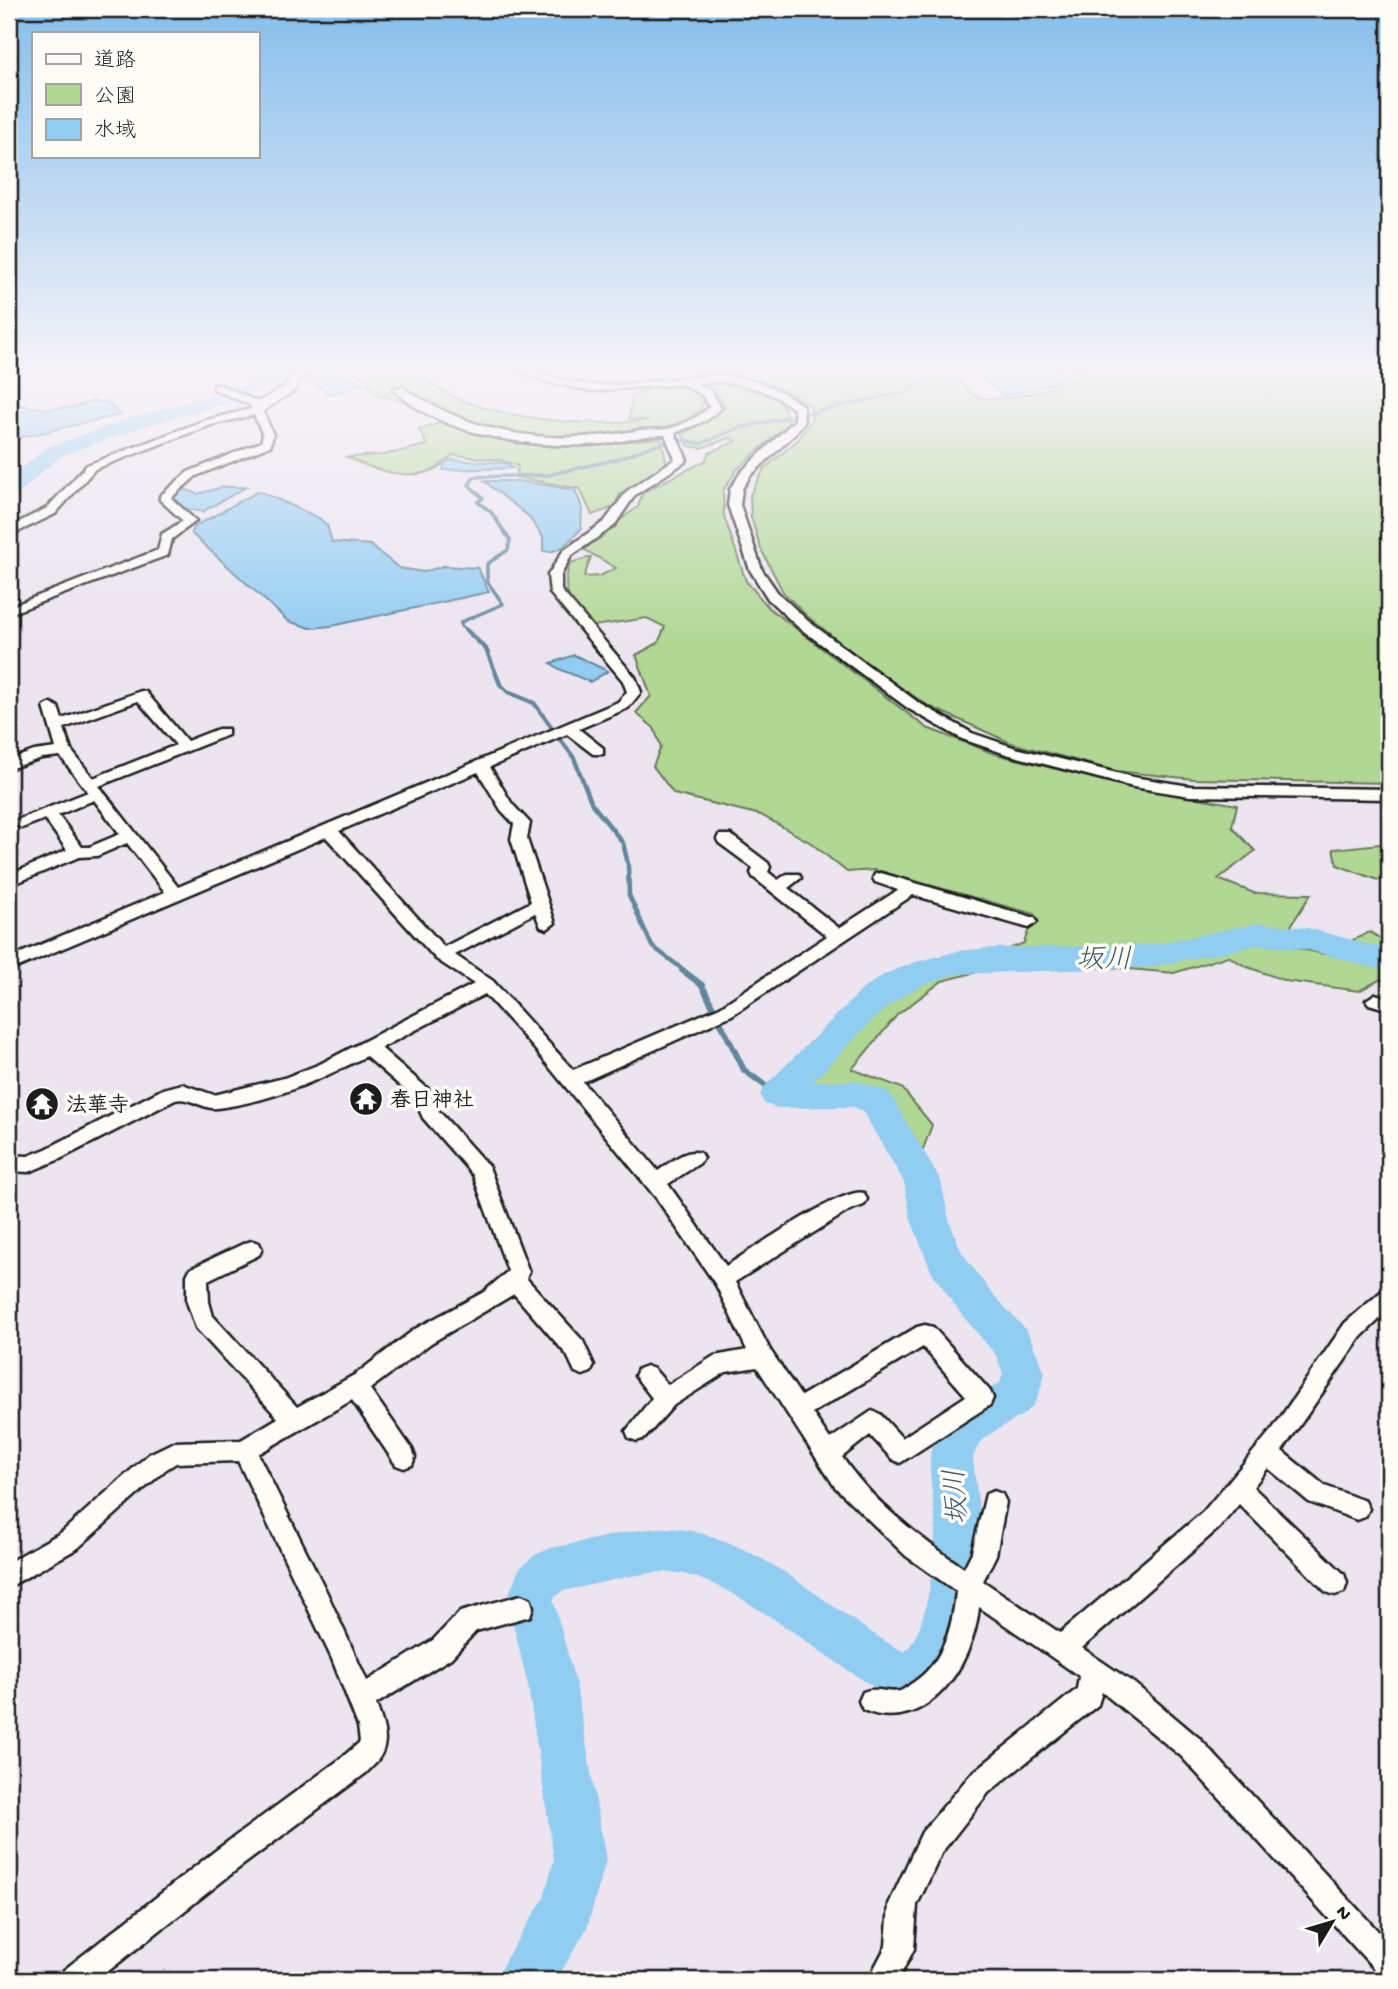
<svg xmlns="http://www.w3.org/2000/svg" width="1398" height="1989" viewBox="0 0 1398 1989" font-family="'Gochi Hand','Klee One',sans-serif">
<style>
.green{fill:#b0d793;stroke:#667a58;stroke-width:2}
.water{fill:#91ccf1;stroke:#62869c;stroke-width:2}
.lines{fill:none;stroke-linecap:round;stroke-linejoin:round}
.stream-far2{stroke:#62869c;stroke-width:3.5}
.stream-far1{stroke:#62869c;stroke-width:4.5}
.stream{stroke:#62869c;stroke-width:6}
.river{fill:#91ccf1;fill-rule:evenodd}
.minor-casing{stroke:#1c1c1c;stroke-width:5}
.minor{fill:#fdfcf7;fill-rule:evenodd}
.labels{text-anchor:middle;stroke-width:7;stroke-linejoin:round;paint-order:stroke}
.poi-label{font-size:21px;font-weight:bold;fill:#1c1c1c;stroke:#fdfcf7;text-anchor:start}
.near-water-label{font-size:28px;font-style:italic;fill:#455a67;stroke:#fdfcf7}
</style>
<rect width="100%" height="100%" fill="#ece4ef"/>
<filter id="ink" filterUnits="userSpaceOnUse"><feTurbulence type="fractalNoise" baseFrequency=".0143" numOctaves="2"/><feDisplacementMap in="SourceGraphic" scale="14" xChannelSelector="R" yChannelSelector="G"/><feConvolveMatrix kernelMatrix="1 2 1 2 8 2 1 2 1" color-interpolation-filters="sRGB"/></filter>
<g filter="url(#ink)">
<path class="green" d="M349 370H417C459 420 587 428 648 420L629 419 632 395C653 385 690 380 704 403 693 434 590 439 558 439L563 447 661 438 667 465 620 494 614 507 592 515 580 489 516 477 518 466 500 460 453 455C447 460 441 466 435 469 409 482 371 469 347 457L384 455 427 445 419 429 440 423 451 414 379 395 369 387 370 381Z
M654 370H948C956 377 967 392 977 396 1000 405 1048 389 1071 382L1052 370H1389V783L1194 779 1116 771 1011 743 929 706 881 675 807 616 783 592 761 549 751 517 750 495 764 469 799 439 812 418 810 405C761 372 705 375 649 380Z
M709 382C740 384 786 384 788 424L737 469 723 491 724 516 746 581 769 608 927 728 995 754 1105 781 1237 805 1232 827 1255 851 1218 879 1254 893 1311 894 1293 922 1283 945 1324 954 1370 932 1389 944V981L1381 979 1359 991 1286 981 1245 966 1228 956 1174 973 1107 967 981 971 942 981 897 1015 852 1069 902 1088 932 1125 920 1157 890 1110 872 1091 796 1089 869 1012 913 983 954 971 1024 943 1034 914 875 870 847 872 811 843 761 815 674 794 653 766 661 747 654 728 636 713 651 696 636 655 658 643 665 627 647 618 594 626C572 603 559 596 570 563L591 557 584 577 600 576 616 568 585 550 594 539 638 507 643 492 705 461 709 453 736 441 730 438 701 448 689 446 682 434 715 416 725 407 719 395 709 389Z
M1389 843V881L1378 880 1337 865 1333 849Z"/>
<path class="water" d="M323 370H336L341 376 365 383 332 394 309 381Z
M973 370H1046V374L1061 382 1004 396Z
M93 401 108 402 120 415 9 440V402C38 410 65 412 93 401Z
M453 460 505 463 513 468 443 470 445 462Z
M484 481H520L575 490 582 507 581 529C569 541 561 554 543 551V537L528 516Z
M177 486 198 494 222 487H246L202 512 184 508 166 497Z
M259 491 319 518 327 525 332 542 370 545 399 568 424 572 443 566 478 568 489 592 331 626 310 628 288 621 192 534V530L197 525Z
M574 655 608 671 590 682 559 669 551 663Z"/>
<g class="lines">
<path class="stream-far2" d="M1065 370H1089
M469 632 461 626V622L503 604 487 581V564L508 550 510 540 491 512 478 502 483 498 469 485 474 477 548 475 618 459 652 446 685 440 701 444 735 429 905 392 938 370"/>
<path class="stream-far1" d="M466 630 486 649 500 684 508 692 534 703 574 758 592 804 623 843 628 864 629 895 652 946 685 971"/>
<path class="stream" d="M682 970 702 985 744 1070 778 1095"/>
<path class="river" d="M276 370H302L242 399 145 426 60 456 17 495 9 497V479L46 448 131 418 228 391Z
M1259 923 1308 928 1389 950V972L1308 950 1259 945 1150 967 958 974C882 992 867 1032 813 1081H858L889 1092 941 1181 949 1220 961 1251 989 1290 1027 1331 1045 1373C1041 1384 1039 1401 1030 1409 1011 1427 979 1430 973 1459L981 1526 972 1619 942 1684 904 1702C835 1674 730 1568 662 1572 629 1574 595 1585 562 1591L553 1599 576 1685 606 1860 587 1928 556 1980H497L505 1960 544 1898 554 1860 528 1685 507 1599 519 1569 535 1555 551 1548C581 1543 639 1527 666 1528 758 1533 827 1611 904 1652 928 1635 936 1551 935 1523 934 1491 922 1457 939 1427 952 1406 979 1395 1000 1383L1003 1373 996 1355 961 1314 931 1271 911 1220 904 1182 863 1112 854 1107 778 1108 765 1104 760 1095 765 1086 864 988 885 974 916 962 958 951 990 948 1150 945Z"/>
<g class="minor-casing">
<path id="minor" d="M300 370H312L299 380 295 390 263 411 273 435 270 446 196 476 171 498 196 521 172 539 168 555 9 614V607L158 550 162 534 183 521 160 500V496L188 472 261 442 263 435 254 415 211 425 95 469 55 514 9 536V527L47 508 87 465 203 421 251 409 250 405 214 389V385H222L258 402 286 386 290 376Z
M514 370C541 370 566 384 593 385 672 388 732 352 803 406L804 422 794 435 750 476 742 489 740 505 762 570 778 593 808 621 919 703 972 733 1016 748 1133 777 1190 786 1389 789V799L1190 796 1133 787 1006 754 962 739 909 709 798 627 768 599 750 570 728 505 730 489 741 472 795 420 794 409C764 386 734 380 696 383L712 392 721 408 707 420 675 433 687 460 685 462 635 495 614 526 571 556 561 575V590L635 677 641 692 628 708 579 729 603 748V754H593L567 734 490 767 512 804 530 823 527 839 555 923 547 929 541 927 535 913 455 955 493 981 573 1070 720 1007 827 936 753 877 751 873 753 868 719 843 717 839 719 835H731L768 863 770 867 768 872 778 880 787 874H799L801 878 788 888 839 928 898 890 875 882 873 878 875 874 881 873 1035 918 1037 922 1029 928 913 895 732 1015 583 1082 658 1171C670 1163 685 1148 700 1153L703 1158 700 1163 668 1184 726 1266C749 1252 843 1186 864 1193L867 1199 864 1205 850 1210 735 1282 770 1350 801 1396 917 1327 925 1325 933 1327 990 1391 993 1398 990 1405 900 1463 892 1459 870 1435 842 1457C871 1501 921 1539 964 1568L972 1552 986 1494 994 1491 1002 1494 1006 1502 996 1555 983 1581 1060 1633 1203 1512 1274 1427 1345 1323 1382 1291 1389 1288V1310L1361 1337 1282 1451 1325 1486 1365 1501 1369 1509 1365 1517 1357 1520 1309 1502 1268 1468 1253 1487 1344 1574 1347 1583 1344 1592 1335 1595 1326 1592 1239 1504 1219 1528 1082 1648 1135 1684 1199 1738 1389 1943V1978L1379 1974 1181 1756 1102 1692 1098 1705 989 1792 942 1852 917 1905 914 1949 898 1980H868L886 1946 889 1904 922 1832 971 1774 1077 1689 1079 1676 979 1607C974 1664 927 1737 863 1710L859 1701 863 1692C876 1686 888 1694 900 1691 904 1690 910 1684 914 1682 944 1662 953 1625 956 1591L906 1556 835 1487 757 1367 726 1372 674 1405 645 1438 637 1441 629 1438 626 1431 652 1398 635 1376 638 1369 646 1366 654 1369 668 1385 714 1356 747 1350 716 1285 657 1199 533 1047 485 994 381 1048 428 1089 437 1109 489 1167 529 1272 526 1278 583 1341 594 1365 591 1372 583 1375 575 1372 567 1355 514 1294 431 1343 370 1389 412 1449 415 1457 412 1465 404 1468 396 1465 352 1400 258 1454 327 1593 367 1681 433 1640 460 1612 521 1595 530 1598 533 1607 530 1616 476 1631 451 1658 376 1704C387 1735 392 1749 366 1773L235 1871 97 1980H60L64 1970 215 1851 339 1760 360 1742 358 1726 332 1659 238 1461 176 1463 165 1470 78 1548 9 1587V1562L62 1532 149 1454 174 1442 241 1440 278 1418 196 1328 187 1302V1275L190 1269 245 1243 252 1241 259 1243 262 1249 259 1255 208 1280 209 1302 213 1316 297 1407 356 1374 415 1329 484 1292 508 1271 473 1175 423 1118 414 1098 366 1056C321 1080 269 1102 217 1108 203 1110 190 1096 175 1100L60 1159 29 1172 9 1171V1155L28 1156 46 1149 163 1089 182 1084 214 1095 284 1078 320 1064 474 984 436 959 326 837 9 971V958L165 892 127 843 97 856 79 857 9 886V875L67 850 45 819 22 828 17 826 14 823 17 820 88 792 60 756 42 758 9 769V760L34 751 56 748 44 707 51 703 58 707 62 719 141 691 146 692 187 741 218 729H228V735L99 786 178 887 618 702 627 692 623 681 550 593 548 575 563 551 605 521 627 491 675 459 665 435C643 434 623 442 601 444 537 450 440 436 393 389L402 387C479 438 551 446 641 430 650 429 659 430 668 429 682 426 699 416 710 407L701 394 682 384 592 391 551 383ZM138 701 176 745 93 778 71 750 64 728ZM478 772 501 810 514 824 511 839 531 902 444 947 339 831ZM94 800 120 834 89 847H82L58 815ZM923 1347 966 1396 902 1438 880 1414 872 1411 830 1439 812 1413Z
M1375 994 1389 998V1010L1369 1004 1366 1000Z"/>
</g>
<use href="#minor" class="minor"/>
</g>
</g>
<linearGradient id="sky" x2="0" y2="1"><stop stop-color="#85beec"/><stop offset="0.57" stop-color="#f6f3f8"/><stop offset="1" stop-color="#f6f3f8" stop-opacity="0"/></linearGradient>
<rect width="1398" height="648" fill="url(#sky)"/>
<defs>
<g id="temple-disc" transform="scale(1.75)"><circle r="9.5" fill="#1c1c1c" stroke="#fdfcf7"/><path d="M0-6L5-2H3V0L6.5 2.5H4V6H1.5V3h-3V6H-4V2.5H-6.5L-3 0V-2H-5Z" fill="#fff"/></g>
</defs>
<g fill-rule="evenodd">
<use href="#temple-disc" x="366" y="1099"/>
<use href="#temple-disc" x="42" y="1104"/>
</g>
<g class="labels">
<g class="poi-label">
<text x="390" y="1106">春日神社</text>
<text x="66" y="1111">法華寺</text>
</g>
<g class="near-water-label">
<text x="1104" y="967">坂川</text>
<text transform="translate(954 1497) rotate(-94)" y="10">坂川</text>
</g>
</g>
<rect width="1398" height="1989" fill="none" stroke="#fdfcf7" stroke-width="35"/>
<rect x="18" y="18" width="1363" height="1954" fill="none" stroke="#1c1c1c" stroke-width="2.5" filter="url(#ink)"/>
<rect x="32" y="32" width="228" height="126" fill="#fdfcf7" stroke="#a3a29f" stroke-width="2"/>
<rect x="46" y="54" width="35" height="10" fill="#fdfcf7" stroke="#a3a29f" stroke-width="2"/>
<text x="94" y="66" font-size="21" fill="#1c1c1c">道路</text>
<rect x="46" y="84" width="35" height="21" fill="#b0d793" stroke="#a3a29f" stroke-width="2"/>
<text x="94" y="102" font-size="21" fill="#1c1c1c">公園</text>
<rect x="46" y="119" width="35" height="21" fill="#91ccf1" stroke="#a3a29f" stroke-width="2"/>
<text x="94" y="136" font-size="21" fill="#1c1c1c">水域</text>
<g transform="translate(1332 1922) rotate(52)" stroke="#fdfcf7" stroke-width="5" paint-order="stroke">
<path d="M0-5L12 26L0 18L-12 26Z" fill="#1c1c1c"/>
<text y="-10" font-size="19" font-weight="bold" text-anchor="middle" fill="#1c1c1c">N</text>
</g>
</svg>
